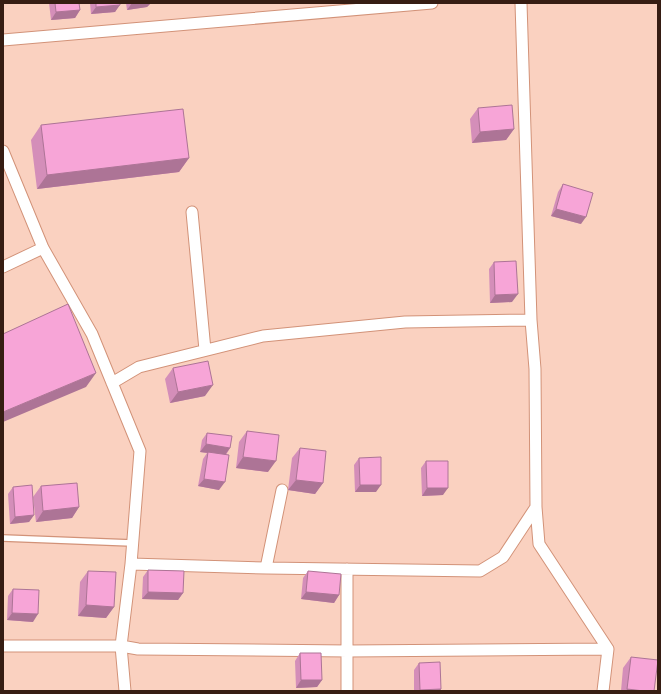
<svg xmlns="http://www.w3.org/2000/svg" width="661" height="694" viewBox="0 0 661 694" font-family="Overpass,sans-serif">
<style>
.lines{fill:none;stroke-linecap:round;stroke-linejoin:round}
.service-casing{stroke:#d29278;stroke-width:8}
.minor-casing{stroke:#d29278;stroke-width:13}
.service{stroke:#fff;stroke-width:5.5}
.minor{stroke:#fff;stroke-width:11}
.wall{fill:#d48eb9}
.shaded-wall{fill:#ad7496}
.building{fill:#f7a5d7;stroke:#ad7496}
</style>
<rect width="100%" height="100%" fill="#fad1c0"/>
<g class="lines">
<g class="service-casing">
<path id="service" d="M3 538 132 543"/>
</g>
<g class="minor-casing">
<path id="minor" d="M521 3 531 320 535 369 536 507 539 544 608 649 603 691
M3 40 432 3
M3 151 43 248 92 334 140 451 131 564 121 646 125 691
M192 212 205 350
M3 267 43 248
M112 383 139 367 263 336 405 322 531 320
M131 564 266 568 282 490
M266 568 480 571 503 557 536 507
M3 646H121L138 649 348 651 608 649
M347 691V569"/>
</g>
<use href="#service" class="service"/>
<use href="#minor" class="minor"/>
</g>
<path class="wall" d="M49 3H79L80 10 75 18 51 20Z
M90 3H120L115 12 91 14Z
M126 3H151L147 7 127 10Z
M478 108 514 129 506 140 472 143 470 119Z
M41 125 189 158 179 172 37 189 31 140Z
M563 184 581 224 551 216 558 192Z
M494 262 512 302 490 303 489 269Z
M173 368 205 396 170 403 165 379Z
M247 431 268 472 236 468 239 442Z
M207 433 230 448 226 455 219 490 198 486 203 459 207 453 200 452 202 440Z
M300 448 323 483 315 494 288 490 292 458Z
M359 458 376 492H355L354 465Z
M426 461 443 495 422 496 421 468Z
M41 486 79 507 72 518 36 522 33 497Z
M13 487 34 515 29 522 10 524 8 494Z
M148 570 183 593 178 600 142 599 143 577Z
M88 571 114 607 106 618 78 616 80 582Z
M308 571 339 595 334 603 301 599 303 578Z
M13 589 33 622 7 620 8 596Z
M300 653 322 680 317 687 296 688 295 661Z
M631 657 654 691H621L623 668Z
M419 663 441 689 440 691H414V670Z"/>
<path class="shaded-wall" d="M132 3H151L147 7 127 10Z
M120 5 115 12 91 14 96 7Z
M80 10 75 18 51 20 56 12Z
M514 129 506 140 472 143 480 132Z
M189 158 179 172 37 189 47 175Z
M556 209 586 217 581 224 551 216Z
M518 294 512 302 490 303 495 295Z
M96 373 86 387 3 422V412Z
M213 385 205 396 170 403 178 392Z
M206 444 230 448 225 455 200 452Z
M243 457 276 461 268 472 236 468Z
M204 479 225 482 219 490 198 486Z
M296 480 323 483 315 494 288 490Z
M360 485H381L376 492H355Z
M427 488H448L443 495 422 496Z
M79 507 72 518 36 522 43 511Z
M34 515 29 522 10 524 15 517Z
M148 592 183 593 178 600 142 599Z
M306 592 339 595 334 603 301 599Z
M86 605 114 607 106 618 78 616Z
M12 613 38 614 33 622 7 620Z
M301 680H322L317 687 296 688Z
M441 689 440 691H419L420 690Z
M627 689 644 691H626Z"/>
<path class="building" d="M55 3H79L80 10 56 12Z
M96 3H120V5L96 7Z
M512 105 514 129 480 132 478 108Z
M183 109 189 158 47 175 41 125Z
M563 184 593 193 586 217 556 209Z
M516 261 518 294 495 295 494 262Z
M68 304 96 373 3 412V334Z
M208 361 213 385 178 392 173 368Z
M247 431 279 435 276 461 243 457Z
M207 433 232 436 230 448 206 444Z
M300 448 326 451 323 483 296 480Z
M208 452 229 455 225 482 204 479Z
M381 457V485H360L359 458Z
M426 461H448V488H427Z
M77 483 79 507 43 511 41 486Z
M32 485 34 515 15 517 13 487Z
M148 570 184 571 183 593 148 592Z
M88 571 116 572 114 607 86 605Z
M308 571 341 574 339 595 306 592Z
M13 589 39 590 38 614 12 613Z
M300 653H321L322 680H301Z
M631 657 658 660 654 691H644L627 689Z
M440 662 441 689 420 690 419 663Z"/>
<rect width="661" height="694" fill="none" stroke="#361d13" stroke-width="8"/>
</svg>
